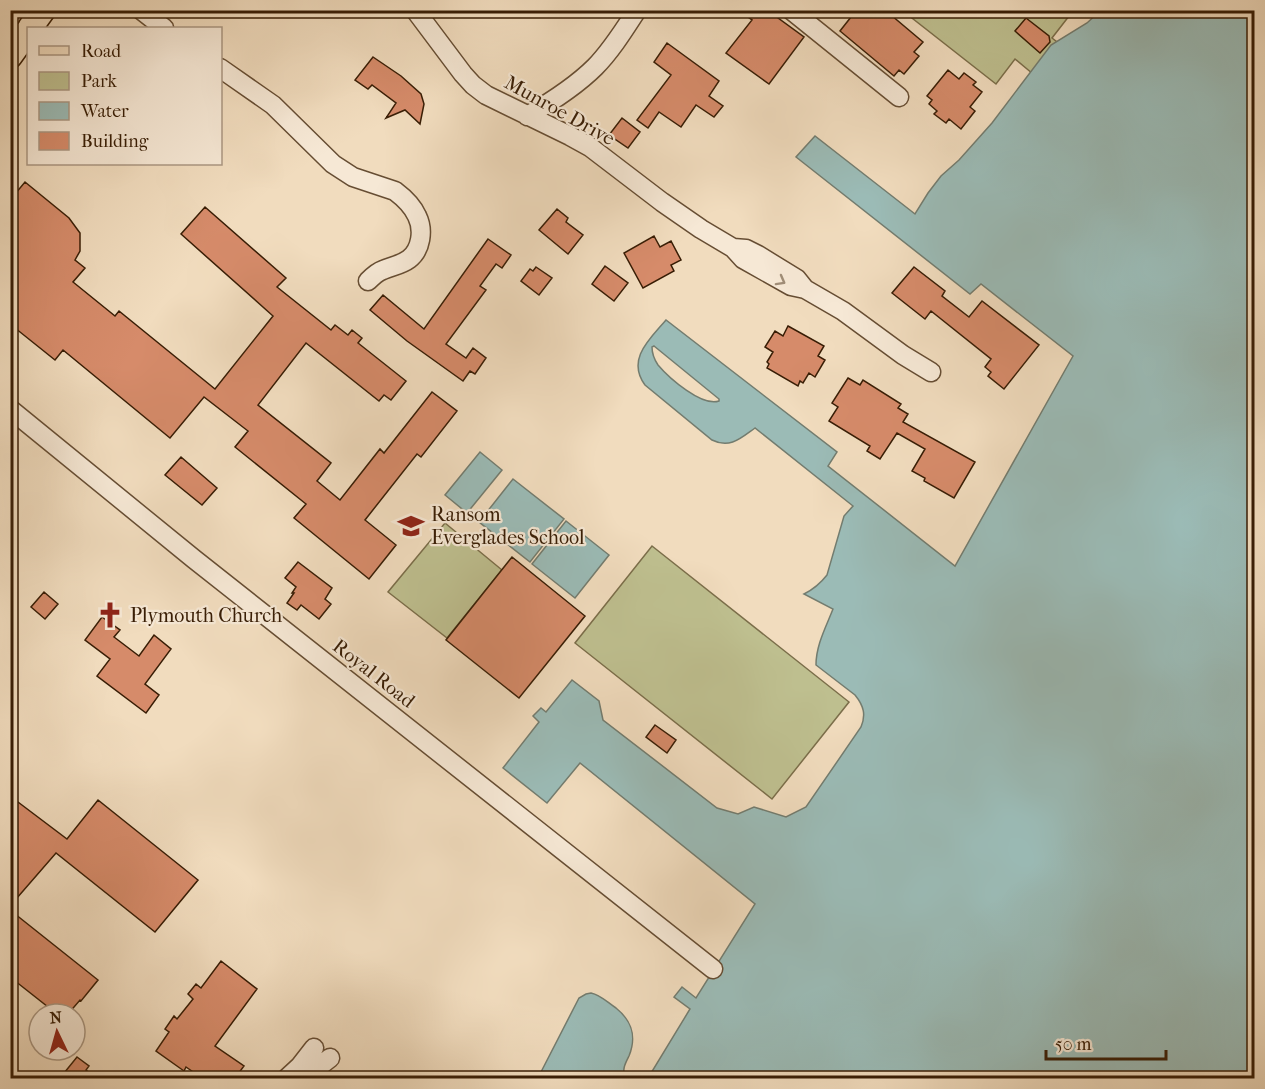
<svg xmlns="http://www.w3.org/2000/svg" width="1265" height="1089" viewBox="0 0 1265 1089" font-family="'IM FELL French Canon',serif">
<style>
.green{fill:#bebf8f;stroke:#7b6e4a;stroke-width:1.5}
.water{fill:#9bbbb6;stroke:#737c6f;stroke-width:1.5;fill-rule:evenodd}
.building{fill:#d68b6a;stroke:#381d05;stroke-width:1.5}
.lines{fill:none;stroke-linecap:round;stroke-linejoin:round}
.minor-casing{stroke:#664d33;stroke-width:21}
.major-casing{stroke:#381d05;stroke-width:27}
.minor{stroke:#f6e8d5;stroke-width:18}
.major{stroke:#f1dcbe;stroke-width:24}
.oneway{stroke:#a08d77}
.labels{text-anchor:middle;stroke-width:4.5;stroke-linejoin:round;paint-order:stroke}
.street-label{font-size:20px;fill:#381d05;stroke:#f6e8d5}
.poi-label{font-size:20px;fill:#381d05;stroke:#f6e8d5;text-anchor:start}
</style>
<rect width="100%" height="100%" fill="#f1dcbe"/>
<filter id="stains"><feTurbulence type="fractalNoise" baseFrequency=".00333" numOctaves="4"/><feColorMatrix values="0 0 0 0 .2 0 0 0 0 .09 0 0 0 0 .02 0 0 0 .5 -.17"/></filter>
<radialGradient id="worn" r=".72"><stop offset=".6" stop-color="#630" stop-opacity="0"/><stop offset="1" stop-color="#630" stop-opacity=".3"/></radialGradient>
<path class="green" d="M903 11H1073L1052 38 1057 42 1033 74 1015 59 996 84Z
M445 523 502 570 447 638 388 592Z
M652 546 849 702 772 799 575 643Z"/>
<path class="water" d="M1100 11H1254V1078H648L690 1009 674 997 682 987 696 998 755 904 580 763 547 803 503 768 539 722 533 716 541 708 546 712 572 680 599 701 603 720 717 808 738 814 754 807 786 817 806 807 861 727C866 715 864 706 855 695L816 665C816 645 826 627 833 609L804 594C814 589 820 584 827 575L844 516 853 506 755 428C741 438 730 449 712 440L645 385C626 359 650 339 666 320L837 452 828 466 955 566 1073 356 981 284 970 294 796 157 815 136 915 214 928 193 941 176 959 160 992 123 1051 45 1087 23ZM654 346 719 399V401C702 407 669 378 658 365 654 359 652 354 652 347Z
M480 452 502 470 467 513 445 495Z
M513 479 564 519 530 562 479 522Z
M566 521 609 555 575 598 532 564Z
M591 993C601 995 608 1003 616 1008 632 1021 637 1036 629 1056 625 1064 622 1069 625 1078H539L541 1072 579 998 586 994Z"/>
<path class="building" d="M738 10H767L804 37 769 84 726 53 752 20Z
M843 10H885L923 42 914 52 919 56 904 74 899 70 894 76 840 31 851 17Z
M1026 18 1049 36 1050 42 1040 53 1015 31Z
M667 43 719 81 709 96 723 106 714 117 696 105 681 127 659 112 648 128 637 120 671 75 654 62Z
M373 57 401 76 421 94 424 104 420 124 405 110 386 118 396 103 372 85 368 89 355 80Z
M948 70 959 79 964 73 976 82 973 85 982 92 970 107 975 111 961 129 949 119 946 123 934 114 937 111 929 104 932 100 927 96Z
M622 118 640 132 628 148 609 135Z
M25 182 69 218 80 233V251L75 260 85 268 73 282 115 316 119 311 215 389 273 316 181 234 205 207 286 278 277 287 331 330 335 325 348 335 352 330 362 338 358 343 406 381 391 400 384 395 379 401 306 343 258 405 331 463 317 481 340 500 380 449 384 453 432 392 457 411 421 457 417 454 365 520 396 545 369 579 294 518 306 504 235 447 248 431 204 397 170 438 63 350 55 360 10 324V200Z
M557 209 568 218 566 222 583 235 568 254 539 230Z
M654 236 660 247 671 241 681 260 671 265 674 271 643 288 624 253Z
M488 239 511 255 502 268 496 264 480 286 486 290 446 344 466 358 473 348 486 358 475 374 470 371 463 381 407 341 370 310 383 295 424 329Z
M605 266 628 283 614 301 592 284Z
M536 267 552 278 539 295 521 281 530 269 533 271Z
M914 267 945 291 942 296 969 317 982 301 1039 345 1004 389 988 376 991 372 985 367 991 359 931 311 925 319 892 293Z
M788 326 824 346 818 356 825 360 815 377 809 373 803 383 800 381 798 386 767 368 769 364 767 362 773 352 765 347 775 331 783 336Z
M848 378 860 385 863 380 901 404 898 408 908 414 903 422 975 462 954 498 924 481 925 478 912 471 925 449 897 433 880 459 867 451 870 446 829 421 838 407 832 403Z
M181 457 217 488 202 505 165 475Z
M512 557 585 616 519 698 446 640Z
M298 562 332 588 325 599 331 604 319 619 301 605 297 610 287 603 294 593H292L296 587 285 578Z
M44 592 58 604 45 619 31 607Z
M102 617 120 630 114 637 139 656 154 635 171 649 145 684 159 695 146 713 97 676 110 659 85 640Z
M655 725 676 740 667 753 646 737Z
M10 796 67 839 98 800 198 880 155 932 56 853 10 906Z
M10 910 98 980 81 1001 80 1000 68 1014H57L10 977Z
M221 961 257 989 215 1046 244 1066 235 1078H202L186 1067 184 1071 156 1051 169 1032 165 1029 174 1016 177 1019 193 999 188 994 196 984 201 988Z
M77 1057 89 1066 86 1070 96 1078H60Z"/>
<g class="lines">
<g class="minor-casing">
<path id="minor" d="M141 10 164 28
M415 10 463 74 473 85 486 95 570 136 590 147 662 202 701 229 733 248 746 249 758 255 797 279 805 289 791 286 743 259 733 248
M791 10 899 97
M220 68 273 105 333 164 353 177 395 191C403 197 413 207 417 216 424 230 421 250 409 259 401 265 392 266 383 270 377 272 372 277 368 281
M527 116C551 102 575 87 595 67 611 51 624 30 637 10
M805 289 843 311 903 355 931 372
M10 409 194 559 713 969
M287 1078 300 1066 314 1048
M304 1078 330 1058"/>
</g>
<g class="major-casing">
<path id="major" d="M30 28 43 10
M10 56 28 31"/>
</g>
<use href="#minor" class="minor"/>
<use href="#major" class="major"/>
</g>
<defs><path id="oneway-chevron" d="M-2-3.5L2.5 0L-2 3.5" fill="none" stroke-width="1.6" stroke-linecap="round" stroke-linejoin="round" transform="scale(1.5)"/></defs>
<use class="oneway" href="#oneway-chevron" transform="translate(781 281) rotate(29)"/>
<defs>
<g id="school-bare" transform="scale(2.07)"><path d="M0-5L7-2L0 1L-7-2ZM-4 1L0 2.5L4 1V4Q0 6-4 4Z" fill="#8f2418" stroke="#f6e8d5" stroke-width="2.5" paint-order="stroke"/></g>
<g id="church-bare" transform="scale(2.07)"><path d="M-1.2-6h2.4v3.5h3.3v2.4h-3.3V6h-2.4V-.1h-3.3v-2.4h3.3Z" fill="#8f2418" stroke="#f6e8d5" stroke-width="2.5" paint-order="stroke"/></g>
</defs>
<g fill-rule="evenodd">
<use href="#school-bare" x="411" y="526"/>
<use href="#church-bare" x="110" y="615"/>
</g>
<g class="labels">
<g class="street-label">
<text transform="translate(560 110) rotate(29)" y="7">Munroe Drive</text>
<text transform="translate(374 673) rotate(38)" y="7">Royal Road</text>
</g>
<g class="poi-label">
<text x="431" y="521">Ransom<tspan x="431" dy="23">Everglades School</tspan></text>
<text x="130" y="622">Plymouth Church</text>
</g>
</g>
<rect width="1265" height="1089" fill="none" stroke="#f1dcbe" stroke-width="36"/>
<rect x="12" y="12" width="1241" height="1065" fill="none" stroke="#381d05" stroke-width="3"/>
<rect x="18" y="18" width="1229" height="1053" fill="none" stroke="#381d05" stroke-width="1.5"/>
<rect x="27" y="27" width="195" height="138" fill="#f6e8d5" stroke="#aa9782" stroke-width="1.5"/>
<rect x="39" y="46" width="30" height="9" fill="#f1dcbe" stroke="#aa9782" stroke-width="1.5"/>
<text x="81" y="57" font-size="18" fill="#381d05">Road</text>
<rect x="39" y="72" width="30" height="18" fill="#bebf8f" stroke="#aa9782" stroke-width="1.5"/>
<text x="81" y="87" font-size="18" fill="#381d05">Park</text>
<rect x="39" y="102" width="30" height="18" fill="#9bbbb6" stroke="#aa9782" stroke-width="1.5"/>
<text x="81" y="117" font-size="18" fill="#381d05">Water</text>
<rect x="39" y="132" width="30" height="18" fill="#d68b6a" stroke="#aa9782" stroke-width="1.5"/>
<text x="81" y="147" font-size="18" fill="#381d05">Building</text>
<g transform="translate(57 1032) rotate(355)"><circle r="28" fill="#f6e8d5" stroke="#aa9782" stroke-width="1.5"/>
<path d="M0-4.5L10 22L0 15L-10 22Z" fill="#8f2418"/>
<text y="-9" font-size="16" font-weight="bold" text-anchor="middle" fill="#381d05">N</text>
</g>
<path d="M1046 1050v9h120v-9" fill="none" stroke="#381d05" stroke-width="3"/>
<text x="1055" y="1050" font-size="18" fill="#381d05" stroke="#f6e8d5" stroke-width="4.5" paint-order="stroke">50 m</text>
<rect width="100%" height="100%" filter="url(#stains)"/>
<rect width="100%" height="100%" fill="url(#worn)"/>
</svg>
